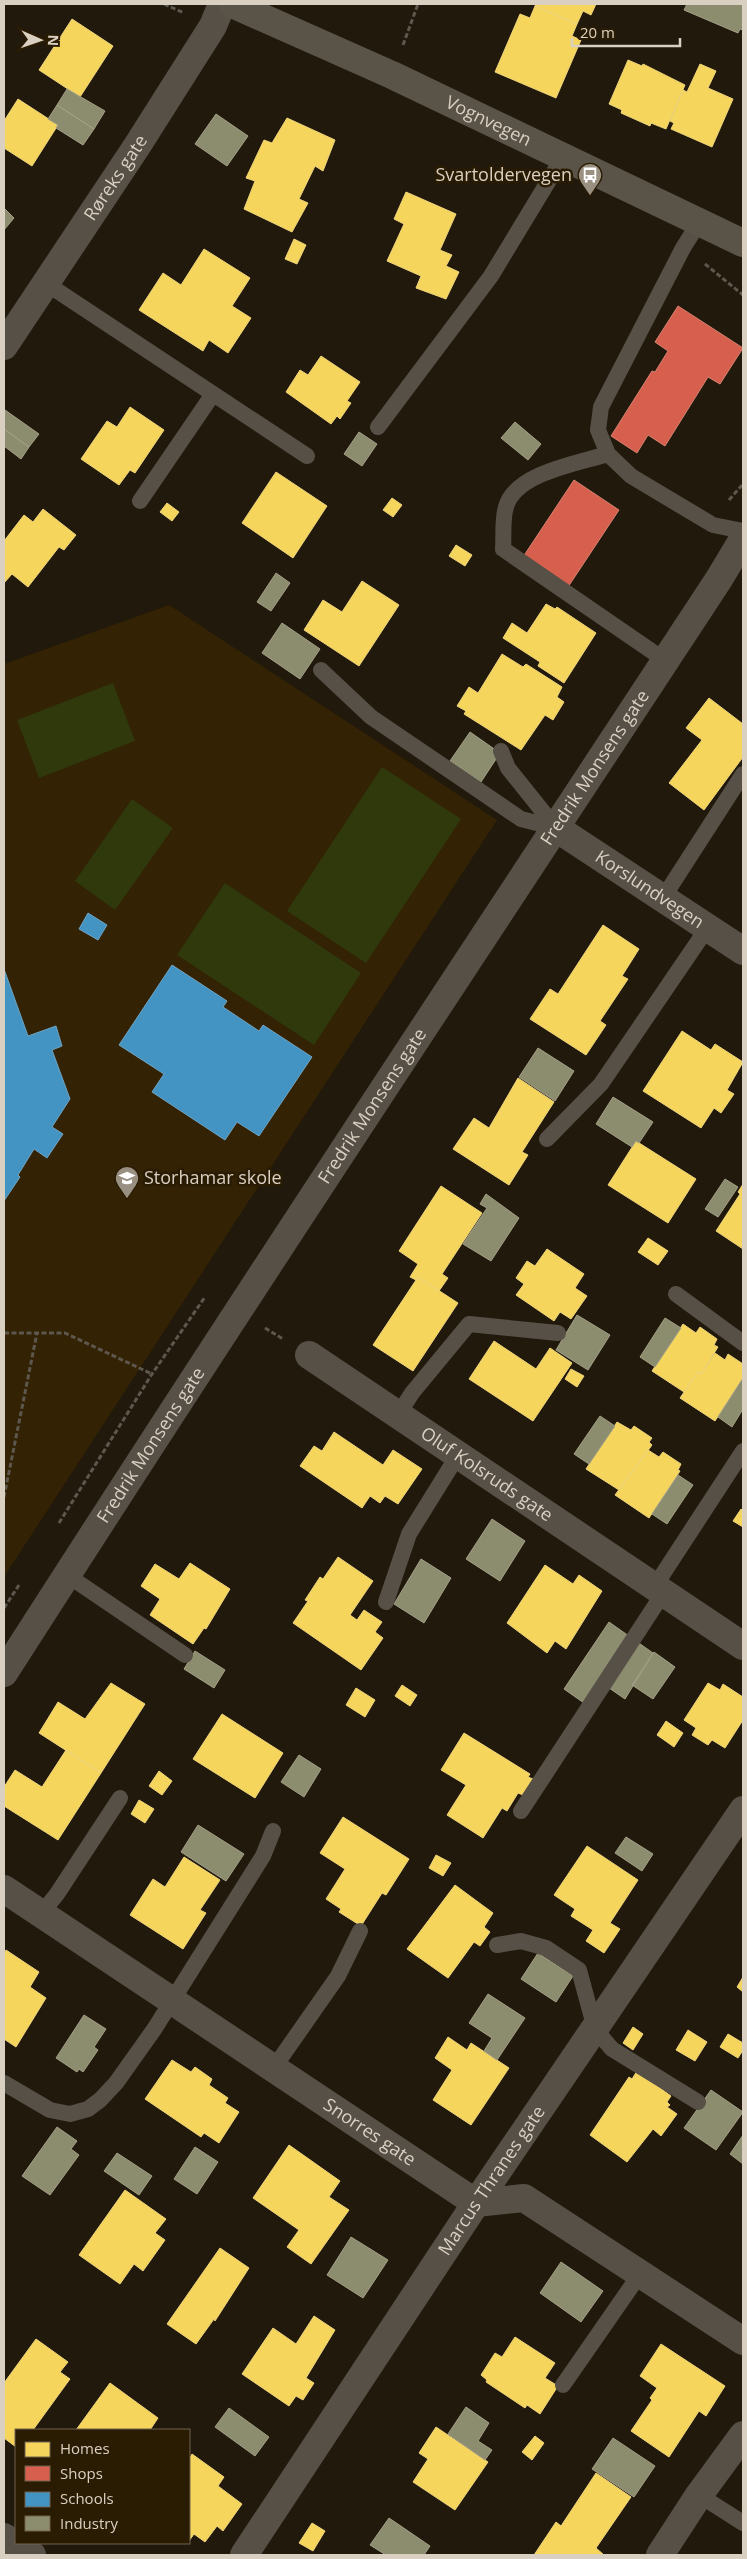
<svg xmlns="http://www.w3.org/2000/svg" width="747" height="2559" viewBox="0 0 747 2559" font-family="'Open Sans',sans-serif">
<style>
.built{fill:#332204}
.green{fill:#2f390c}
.homes{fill:#f6d55c;stroke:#eed47b}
.shops{fill:#d6604d;stroke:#d78270}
.schools{fill:#4393c3;stroke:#70a5c3}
.industry{fill:#8c8c6e;stroke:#a3a087}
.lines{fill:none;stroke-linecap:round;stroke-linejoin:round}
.path{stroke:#5d574e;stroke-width:3;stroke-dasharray:5 2.5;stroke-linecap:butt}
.lane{stroke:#575047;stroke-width:16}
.street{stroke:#575047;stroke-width:28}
.primary{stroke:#5a5347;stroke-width:28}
.labels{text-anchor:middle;stroke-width:5;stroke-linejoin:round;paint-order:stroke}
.street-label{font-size:18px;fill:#dad0c2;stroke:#2a1b03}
.poi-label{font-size:18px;fill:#dad0c2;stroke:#2a1b03;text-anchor:end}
</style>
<rect width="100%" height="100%" fill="#21190c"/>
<path class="built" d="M169 605 497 820 4 1577V664Z"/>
<path class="green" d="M113 683 135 741 39 778 17 720Z
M382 767 461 819 366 963 287 911Z
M132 799 173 828 115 910 75 881Z
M225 883 361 973 314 1045 177 955Z"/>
<path class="homes" d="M536 4H596L591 15 583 11 577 24 535 6Z
M535 6 577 24 572 36 581 40 556 98 495 72 520 14 530 18Z
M72 19 113 46 80 97 39 70Z
M628 60 642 66 643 64 685 85 666 129 651 123 650 126 621 113 622 110 609 104Z
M700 64 716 71 708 88 733 99 712 147 671 129 674 123 670 121 683 90 687 92Z
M18 99 58 125 32 166 4 148V121Z
M287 118 335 140 323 171 315 166 299 199 308 203 292 232 244 209 255 181 246 178 264 140 272 143Z
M406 192 456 214 440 250 452 255 446 266 459 272 446 299 416 288 421 276 387 261 404 224 394 219Z
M294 239 306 245 297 264 285 259Z
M204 249 250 278 232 306 251 318 228 353 209 340 203 351 139 310 163 273 181 285Z
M321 356 360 382 347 401 351 403 340 419 337 416 331 424 286 392 300 370 308 375Z
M130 407 164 430 135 473 130 470 119 485 81 459 107 421 117 427Z
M276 472 327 506 293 558 242 523Z
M392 498 402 505 393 517 383 510Z
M167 503 179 512 172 521 160 512Z
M43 509 76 535 64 550 59 547 28 587 12 574 4 583V541L24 515 33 522Z
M456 545 472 555 465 566 449 556Z
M362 581 399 605 359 666 304 630 323 600 342 612Z
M546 604 555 609 557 607 596 633 564 683 538 666 540 662 503 638 512 623 527 633Z
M502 654 523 667 526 664 562 687 557 697 564 702 553 720 545 715 521 750 464 714 466 711 457 706 469 687 478 693Z
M709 698 743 724V757L704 810 669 783 702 740 686 728Z
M603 925 639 949 622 976 628 979 600 1021 606 1025 586 1055 530 1019 550 989 558 994Z
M682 1031 711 1050 715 1044 743 1062 727 1090 734 1094 721 1113 714 1108 701 1128 643 1091Z
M518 1078 554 1102 522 1152 528 1155 509 1185 453 1149 474 1118 489 1128Z
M636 1141 696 1179 668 1223 608 1185Z
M743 1184V1249L716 1231 740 1194 738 1192Z
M441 1186 482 1213 442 1274 448 1278 439 1291 418 1277 416 1280 410 1277 418 1264 399 1251Z
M648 1238 668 1251 658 1265 638 1252Z
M547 1249 584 1274 575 1288 587 1296 571 1319 560 1312 554 1321 516 1295 524 1284 516 1278 527 1261 535 1266Z
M418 1277 458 1303 413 1371 373 1345Z
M683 1324 696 1333 700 1327 717 1339 714 1345 718 1347 701 1374 698 1372 684 1392 652 1371Z
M494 1341 536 1369 550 1348 572 1363 533 1421 469 1379Z
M715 1353 725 1360 728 1354 743 1364V1378L715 1421 680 1398 698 1372 701 1374Z
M571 1369 584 1376 577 1387 565 1379Z
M617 1422 631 1430 634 1426 652 1438 649 1442 652 1445 619 1490 586 1469Z
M334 1432 383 1465 393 1450 422 1469 398 1504 385 1496 380 1503 370 1496 362 1508 300 1466 314 1446 322 1451Z
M648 1450 659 1457 663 1452 681 1464 678 1470 680 1471 649 1518 615 1495Z
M741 1509 743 1511V1527L733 1521Z
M338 1557 373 1581 350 1615 357 1620 364 1610 382 1622 375 1632 383 1638 361 1670 293 1623 308 1601 305 1600 320 1577 323 1579Z
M190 1563 230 1589 206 1629 204 1628 193 1644 150 1615 160 1599 141 1586 155 1564 179 1579Z
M545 1565 573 1584 579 1575 602 1591 566 1649 555 1641 547 1653 507 1623Z
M111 1683 145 1704 101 1773 39 1733 58 1702 85 1719Z
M708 1683 720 1690 723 1684 743 1697V1720L725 1748 712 1740 708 1745 692 1735 696 1728 684 1720Z
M402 1685 417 1695 410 1706 395 1696Z
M356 1688 375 1700 365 1717 346 1705Z
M222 1714 283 1753 255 1798 193 1759Z
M666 1721 683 1733 674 1747 657 1735Z
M464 1733 530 1774 528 1777 533 1779 523 1795 518 1793 507 1811 502 1808 483 1838 447 1815 466 1785 441 1770Z
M66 1750 101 1773 58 1840 4 1806V1787L15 1770 42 1787Z
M159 1771 172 1781 162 1795 149 1786Z
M139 1800 154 1809 145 1823 131 1814Z
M343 1817 409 1859 386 1895 382 1893 361 1926 339 1912 341 1909 326 1899 345 1869 320 1853Z
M587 1846 638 1880 610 1923 620 1929 604 1953 586 1941 593 1930 571 1916 575 1909 554 1895Z
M436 1855 451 1863 443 1876 429 1868Z
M184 1857 220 1880 200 1910 206 1913 183 1949 130 1915 153 1879 165 1887Z
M455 1885 493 1913 484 1927 490 1932 480 1946 474 1942 448 1978 407 1949Z
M6 1950 39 1972 30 1987 46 1998 16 2047 4 2039V1954Z
M743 1977V1992L737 1987Z
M633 2027 643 2034 633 2050 623 2043Z
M688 2030 707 2042 695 2061 676 2050Z
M728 2034 743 2043V2050L738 2058 720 2047Z
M448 2037 467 2050 471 2043 509 2068 471 2125 433 2100 452 2070 435 2058Z
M172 2060 191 2072 195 2067 212 2079 209 2085 228 2098 225 2103 239 2112 219 2143 204 2133 201 2137 145 2099Z
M637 2071 671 2096 667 2102 670 2105 667 2107 677 2114 661 2136 653 2129 627 2162 590 2135 629 2077 632 2079Z
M289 2145 340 2181 329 2197 349 2210 311 2264 287 2247 299 2230 253 2198Z
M125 2190 166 2219 155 2233 165 2240 143 2271 134 2264 120 2284 79 2255Z
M220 2248 249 2268 215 2321 214 2319 196 2344 167 2324Z
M314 2316 335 2330 306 2378 314 2383 303 2400 296 2396 289 2406 242 2374 273 2328 296 2344Z
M515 2337 555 2363 545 2378 558 2386 540 2414 527 2405 525 2408 486 2382 487 2380 481 2375 495 2353 502 2357Z
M36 2339 68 2362 60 2372 70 2379 33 2430H16V2447L4 2438V2383Z
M661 2344 725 2386 706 2416 699 2411 669 2457 631 2431 652 2400 650 2398 657 2388 640 2376Z
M110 2383 158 2418 150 2430H76Z
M436 2427 488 2462 455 2510 413 2482 428 2459 419 2453Z
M535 2436 544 2443 532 2460 522 2452Z
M192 2454 224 2477 218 2486 242 2504 223 2531 217 2526 205 2542 194 2534 189 2541V2459Z
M596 2473 631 2497 596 2548 604 2555H534L556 2522 561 2526Z
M312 2523 325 2531 313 2551 299 2543Z"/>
<path class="shops" d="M678 306 743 348 720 384 708 377 665 446 648 435 637 453 611 436 652 371 655 372 668 351 655 342Z
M574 480 619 510 568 587 523 557Z"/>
<path class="schools" d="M88 913 107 925 98 940 79 929Z
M172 965 227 1001 223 1007 259 1031 263 1025 312 1057 259 1136 237 1122 225 1140 152 1092 164 1074 119 1045Z
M4 969 28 1036 56 1026 62 1046 52 1050 70 1099 52 1127 63 1134 47 1158 34 1149 18 1175 20 1177 4 1201Z"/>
<path class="industry" d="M687 4H743V30L740 29 738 33 684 10Z
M67 89 105 111 94 129 57 105Z
M57 105 94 129 83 145 56 128 58 125 48 119Z
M216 114 248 136 227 166 195 144Z
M4 208 14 218 4 230Z
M5 410 39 434 29 447 4 429Z
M515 422 541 444 528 460 501 438Z
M4 429 29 447 21 459 4 446Z
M359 432 377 444 362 466 344 454Z
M276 573 290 583 271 611 257 602Z
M282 623 320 649 300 679 262 653Z
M470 732 500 753 481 782 450 761Z
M538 1048 574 1071 555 1101 519 1077Z
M613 1097 653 1122 639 1143 636 1141 632 1147 596 1124Z
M725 1179 738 1187 718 1217 705 1209Z
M486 1194 519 1218 491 1261 463 1244 487 1208 480 1204Z
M577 1315 610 1335 588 1370 556 1350Z
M665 1318 681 1328 655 1367 640 1357Z
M743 1378V1409L732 1427 718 1417Z
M600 1416 615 1426 589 1464 574 1454Z
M678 1475 693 1485 667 1524 652 1514Z
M492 1519 525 1541 500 1581 466 1559Z
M421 1559 451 1578 424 1623 394 1604Z
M609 1622 653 1653 625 1699 599 1681 584 1703 564 1689Z
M195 1651 225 1670 214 1688 184 1669Z
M654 1652 675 1667 653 1699 632 1685Z
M299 1755 321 1769 304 1797 281 1782Z
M198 1825 244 1854 226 1881 181 1852Z
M626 1837 653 1854 642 1871 615 1853Z
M538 1953 573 1976 556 2002 521 1979Z
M488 1994 525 2018 497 2060 484 2051 492 2038 469 2023Z
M84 2015 106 2029 94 2047 98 2050 83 2072 79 2069 77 2072 56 2058Z
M711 2090 743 2112 716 2150 684 2128Z
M57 2127 77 2141 71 2149 79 2155 50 2195 22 2176Z
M743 2135V2164L730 2154Z
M195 2147 218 2162 197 2194 174 2179Z
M117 2153 152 2176 139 2195 104 2171Z
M351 2237 388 2260 363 2298 327 2275Z
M561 2262 603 2291 581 2322 540 2293Z
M466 2407 489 2423 478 2441 492 2450 485 2460 448 2434Z
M229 2408 269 2437 255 2456 215 2427Z
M613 2438 655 2466 634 2497 592 2469Z
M389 2518 430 2546 424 2555H386L370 2545Z"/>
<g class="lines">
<path class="path" d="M164 4 184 13
M403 45 418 4
M705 264 743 295
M729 500 743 484
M265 1328 283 1339
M4 1333H65L152 1374
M4 1497 37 1333
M59 1523 152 1374 205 1297
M4 1608 19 1585"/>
<path class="lane" d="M700 221 683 248 601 407 598 430 608 454 631 476 713 525 743 531
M47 284 307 456
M378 427 491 276 563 157
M608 454C579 463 515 473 506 507 502 519 504 536 503 549L666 661
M140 501 213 394
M321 670 371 717 521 819 556 828 508 768 501 751
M663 898 743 774
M547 1139 601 1084 708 927
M676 1294 743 1343
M398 1415 412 1393 469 1324 558 1333
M67 1575 185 1655
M655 1586 743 1451
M386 1602 409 1534 458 1455
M521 1811 664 1592
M41 1914 57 1894 120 1798
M497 1945 521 1941 546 1948 579 1970 595 2029 612 2049 698 2102
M273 2069 338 1976 360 1931
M4 2083 50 2110 70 2114 88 2109 100 2100 116 2083 155 2028 263 1856 273 1831
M563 2385 640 2274
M699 2495 743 2523"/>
<g class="street">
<path id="s1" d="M4 346 137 146 213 26 222 4"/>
<path id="s2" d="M556 828 743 951"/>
<path id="s3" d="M309 1355 743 1646"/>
<path id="s4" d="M4 1673C239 1306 480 943 719 579L743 539"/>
<path id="s5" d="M4 1889 476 2203 524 2198 743 2341"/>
<path d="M4 2537 32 2555"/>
<path id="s6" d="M244 2555 476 2203 743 1810"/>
<path d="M660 2555 699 2495 743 2435"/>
</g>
<path class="primary" id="s7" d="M232 4 392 75 743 243"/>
</g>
<defs>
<g id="bus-pin" transform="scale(1.25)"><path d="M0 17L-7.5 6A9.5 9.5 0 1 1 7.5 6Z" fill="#999082" stroke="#2a1b03"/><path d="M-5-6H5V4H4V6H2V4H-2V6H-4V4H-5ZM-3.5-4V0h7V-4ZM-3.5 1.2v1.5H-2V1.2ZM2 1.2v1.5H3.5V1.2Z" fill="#fff"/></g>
<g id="school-pin" transform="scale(1.25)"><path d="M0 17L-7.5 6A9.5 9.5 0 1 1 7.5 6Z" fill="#999082" stroke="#2a1b03"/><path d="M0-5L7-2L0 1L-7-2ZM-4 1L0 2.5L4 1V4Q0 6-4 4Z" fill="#fff"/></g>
</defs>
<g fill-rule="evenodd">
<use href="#bus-pin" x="590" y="175"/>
<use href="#school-pin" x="127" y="1178"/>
</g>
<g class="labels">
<g class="street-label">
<text dy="6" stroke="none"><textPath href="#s7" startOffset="282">Vognvegen</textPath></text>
<text dy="6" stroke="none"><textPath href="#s1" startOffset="202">Røreks gate</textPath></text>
<text dy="6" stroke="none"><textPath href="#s4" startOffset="1081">Fredrik Monsens gate</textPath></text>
<text dy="6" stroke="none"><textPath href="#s2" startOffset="112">Korslundvegen</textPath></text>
<text dy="6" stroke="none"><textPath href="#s4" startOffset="676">Fredrik Monsens gate</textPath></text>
<text dy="6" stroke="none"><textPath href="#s4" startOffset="271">Fredrik Monsens gate</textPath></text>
<text dy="6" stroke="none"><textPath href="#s3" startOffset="214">Oluf Kolsruds gate</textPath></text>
<text dy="6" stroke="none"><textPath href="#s5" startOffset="439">Snorres gate</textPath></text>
<text dy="6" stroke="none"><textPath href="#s6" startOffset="449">Marcus Thranes gate</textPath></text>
</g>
<g class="poi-label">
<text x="572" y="181">Svartoldervegen</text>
<text x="144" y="1184" text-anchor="start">Storhamar skole</text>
</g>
</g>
<rect width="747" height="2559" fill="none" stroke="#dad0c2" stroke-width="10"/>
<rect x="15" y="2429" width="175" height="115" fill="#2a1b03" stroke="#70634f"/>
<rect x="25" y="2442" width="25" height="15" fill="#f6d55c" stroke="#70634f"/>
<text x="60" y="2454" font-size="15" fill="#dad0c2">Homes</text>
<rect x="25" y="2466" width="25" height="15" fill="#d6604d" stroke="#70634f"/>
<text x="60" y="2479" font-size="15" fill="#dad0c2">Shops</text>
<rect x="25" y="2492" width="25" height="15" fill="#4393c3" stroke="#70634f"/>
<text x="60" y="2504" font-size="15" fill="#dad0c2">Schools</text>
<rect x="25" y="2516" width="25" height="15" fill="#8c8c6e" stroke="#70634f"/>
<text x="60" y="2529" font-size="15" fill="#dad0c2">Industry</text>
<g transform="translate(40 40) rotate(92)" stroke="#2a1b03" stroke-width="4" paint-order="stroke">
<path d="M0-4L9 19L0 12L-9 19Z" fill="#dad0c2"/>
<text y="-8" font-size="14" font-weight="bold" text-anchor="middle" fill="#dad0c2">N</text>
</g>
<path d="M572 38v8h108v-8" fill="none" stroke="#dad0c2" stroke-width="2.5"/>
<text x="580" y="38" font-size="15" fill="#dad0c2" stroke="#2a1b03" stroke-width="4" paint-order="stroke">20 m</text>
</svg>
